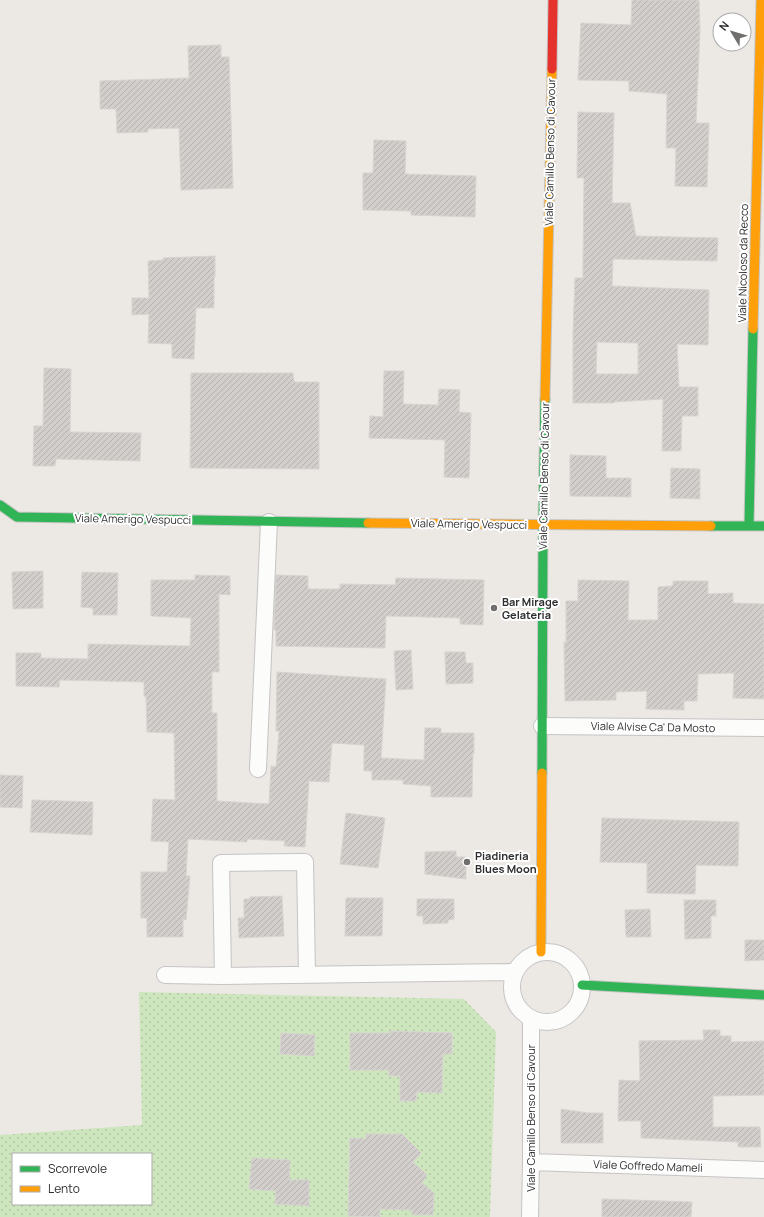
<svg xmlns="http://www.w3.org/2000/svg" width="764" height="1217" viewBox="0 0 764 1217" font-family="Manrope,sans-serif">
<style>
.park{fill:url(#park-dots);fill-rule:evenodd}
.building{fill:url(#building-hatch);stroke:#d7d4d0;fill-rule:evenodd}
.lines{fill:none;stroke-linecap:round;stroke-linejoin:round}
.street-casing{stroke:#c5c4c5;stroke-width:18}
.fast-casing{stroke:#c5c4c5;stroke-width:11}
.slow-casing{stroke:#c5c4c5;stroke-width:11}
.jam-casing{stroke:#c5c4c5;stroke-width:11}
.street{stroke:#fcfcfb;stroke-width:16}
.fast{stroke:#30b455;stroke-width:9}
.slow{stroke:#ff9f0a;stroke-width:9}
.jam{stroke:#e5322d;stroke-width:9}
.poi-dot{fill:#706f6e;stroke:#fff;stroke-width:1.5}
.labels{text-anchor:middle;stroke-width:4;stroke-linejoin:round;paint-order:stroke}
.street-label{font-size:11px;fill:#2e2e2e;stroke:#fff}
.poi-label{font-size:11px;font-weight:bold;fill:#2e2e2e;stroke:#fff;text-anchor:start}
</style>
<defs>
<pattern id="park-dots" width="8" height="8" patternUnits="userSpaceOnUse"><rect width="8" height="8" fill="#cee6be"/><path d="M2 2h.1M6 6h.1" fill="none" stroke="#b1c6a4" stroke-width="1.8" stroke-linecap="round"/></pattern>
<pattern id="building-hatch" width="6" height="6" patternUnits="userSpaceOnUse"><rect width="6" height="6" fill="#d1cecb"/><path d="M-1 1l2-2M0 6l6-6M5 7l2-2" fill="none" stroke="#b4b1af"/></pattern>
</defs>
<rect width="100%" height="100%" fill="#ece8e4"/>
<path class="park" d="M139 992 464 999 496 1032 490 1217H0V1135L142 1125ZM13 1154H151V1204H13Z"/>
<path class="building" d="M632 0H699L700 30 696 123H709L707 187 675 186 676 148H666L667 94 629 91V81L578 80 581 23 631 25Z
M221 45V57H229L233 188 181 190 179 128 148 129V132L117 133 116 109H100V81L189 78 188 46Z
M578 112 614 113 612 203H630L636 236 718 238 717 261 613 259 612 286 709 290 708 345 677 344 679 387H698V416H682L681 451H662L663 399 614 402V403H573V334L575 278H583V263L584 178H577ZM597 342 638 343V374H596Z
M374 140 406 141 405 174 476 176 475 217 411 215V211L363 210V173H373Z
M215 256V277H214V308H196L194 359 172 358V344L148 343 149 314 132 315V298H149L148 261 163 260V258Z
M44 368 71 369 70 432 141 433 140 461 56 459 55 466H33L34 426H43Z
M384 371H404L403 404 438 405 439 389 460 390 459 412 471 413 469 478 444 477 445 440 369 438 370 416 383 417Z
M191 373H293L294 382H319V469L190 468Z
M570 455 606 456V478H631V497L570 496Z
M671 468 700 469V499L670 498Z
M43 571V608L13 609 12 572Z
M82 572 118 573 117 615H93V608L81 607Z
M195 575 230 576V595L219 594V672H212V713H217V801L269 804 271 766 276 767 279 731H276L277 672 386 679 381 758 424 760 425 728H441V733H474V754L473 753 472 797H431V786L403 784V780H372V771H364V745L332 743 329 782 309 781 305 847 284 846 285 841 247 839V842L188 839 186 876H190L186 920 183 919V937H147V918H141V872H167L169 842 151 841 153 799 175 800 174 733 147 732 146 696H144V682L60 680 59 687 16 686V653H41V658L88 659V644L190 646 191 618 151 616V580H195Z
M276 575 308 576V589H340V584L395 585 396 578 484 580 483 625 460 624V618L386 616 385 648 276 646V630H274Z
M578 580 629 581 628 620H658V587L673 586V581H708V594L733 593V603L764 604V699L733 698 734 673 698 674 697 701H684V710L646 709 647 691 616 692V700L565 701 564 642H566V601H578Z
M411 650 413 689 396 690 394 651Z
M445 652H465L466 663H473V683L446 684Z
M0 775 23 776 22 808 0 807Z
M32 800 93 802 92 835 30 832Z
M346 813 385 818 378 868 340 864Z
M602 818 739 822 738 866 696 865 695 894 647 893V863L600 862Z
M456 851V857H466V879L425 874V852Z
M282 896 284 936 239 938 238 918H244V899H250V897Z
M346 898H383L382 936H345Z
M417 899H454V919L448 920V923L423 924V916H417Z
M684 900H716V916H711V938L685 939Z
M650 909 651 937H626L625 910Z
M745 940H764V960L745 961Z
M703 1030H720V1036H731V1042L764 1041V1095L713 1096V1127H760L761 1147H738V1142L641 1138V1121H618L619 1080 640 1081 639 1041 704 1040Z
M390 1031 452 1033V1054H443L442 1093 417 1092 416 1101H400V1076H389V1070H350V1033H390Z
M281 1033 315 1035 314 1056 280 1054Z
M561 1109 588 1113H603V1143H561Z
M366 1134H402L421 1153 413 1162 427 1175 422 1183 434 1193 433 1215H412V1210L380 1209V1217L348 1216 350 1138 366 1139Z
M252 1158 290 1160 289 1180H309V1206L275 1204 276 1191 249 1189Z
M602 1199 692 1202 691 1217H602Z"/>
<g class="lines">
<g class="street-casing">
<path id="street" d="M542 726 764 728
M258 769 269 522
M512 987a35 35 0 1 1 70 0a35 35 0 1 1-70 0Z
M165 975 223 976 515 972
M223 976 221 863 305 862 307 975
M531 1162 764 1170
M530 1217 531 1162V1018"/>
</g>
<g class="fast-casing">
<path id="fast" d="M0 505 17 517 368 523
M711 526H764
M749 526 753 329
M542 773 543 525 545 399
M582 985 764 995"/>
</g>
<g class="slow-casing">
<path id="slow" d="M753 329 761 0
M545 399 552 69
M368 523 711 526
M541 952 542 773"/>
</g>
<g class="jam-casing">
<path id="jam" d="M552 69 553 0"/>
</g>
<use href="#street" class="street"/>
<use href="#fast" class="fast"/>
<use href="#slow" class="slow"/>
<use href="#jam" class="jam"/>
</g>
<g class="poi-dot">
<circle cx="494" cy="608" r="4"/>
<circle cx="467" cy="862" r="4"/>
</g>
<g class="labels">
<g class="street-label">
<text transform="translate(550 152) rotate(-89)" y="4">Viale Camillo Benso di Cavour</text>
<text transform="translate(743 263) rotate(-89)" y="4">Viale Nicoloso da Recco</text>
<text transform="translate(544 476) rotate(-89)" y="4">Viale Camillo Benso di Cavour</text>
<text transform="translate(133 519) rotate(1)" y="4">Viale Amerigo Vespucci</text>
<text transform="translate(469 524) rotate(1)" y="4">Viale Amerigo Vespucci</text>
<text transform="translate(653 727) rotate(1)" y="4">Viale Alvise Ca' Da Mosto</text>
<text transform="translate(531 1118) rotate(-90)" y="4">Viale Camillo Benso di Cavour</text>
<text transform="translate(648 1166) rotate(2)" y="4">Viale Goffredo Mameli</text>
</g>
<g class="poi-label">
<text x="502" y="606">Bar Mirage<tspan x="502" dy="13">Gelateria</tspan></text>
<text x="475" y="860">Piadineria<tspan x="475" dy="13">Blues Moon</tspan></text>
</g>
</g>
<rect x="12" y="1153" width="140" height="52" fill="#ffffff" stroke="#ababab"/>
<rect x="20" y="1166" width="20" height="6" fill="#30b455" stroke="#ababab"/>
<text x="48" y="1173" font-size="12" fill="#2e2e2e">Scorrevole</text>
<rect x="20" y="1186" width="20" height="6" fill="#ff9f0a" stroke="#ababab"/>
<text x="48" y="1193" font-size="12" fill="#2e2e2e">Lento</text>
<g transform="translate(732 32) rotate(308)"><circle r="19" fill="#ffffff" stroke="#ababab"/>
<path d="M0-3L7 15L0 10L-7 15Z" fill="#706f6e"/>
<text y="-6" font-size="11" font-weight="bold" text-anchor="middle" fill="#2e2e2e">N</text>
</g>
</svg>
